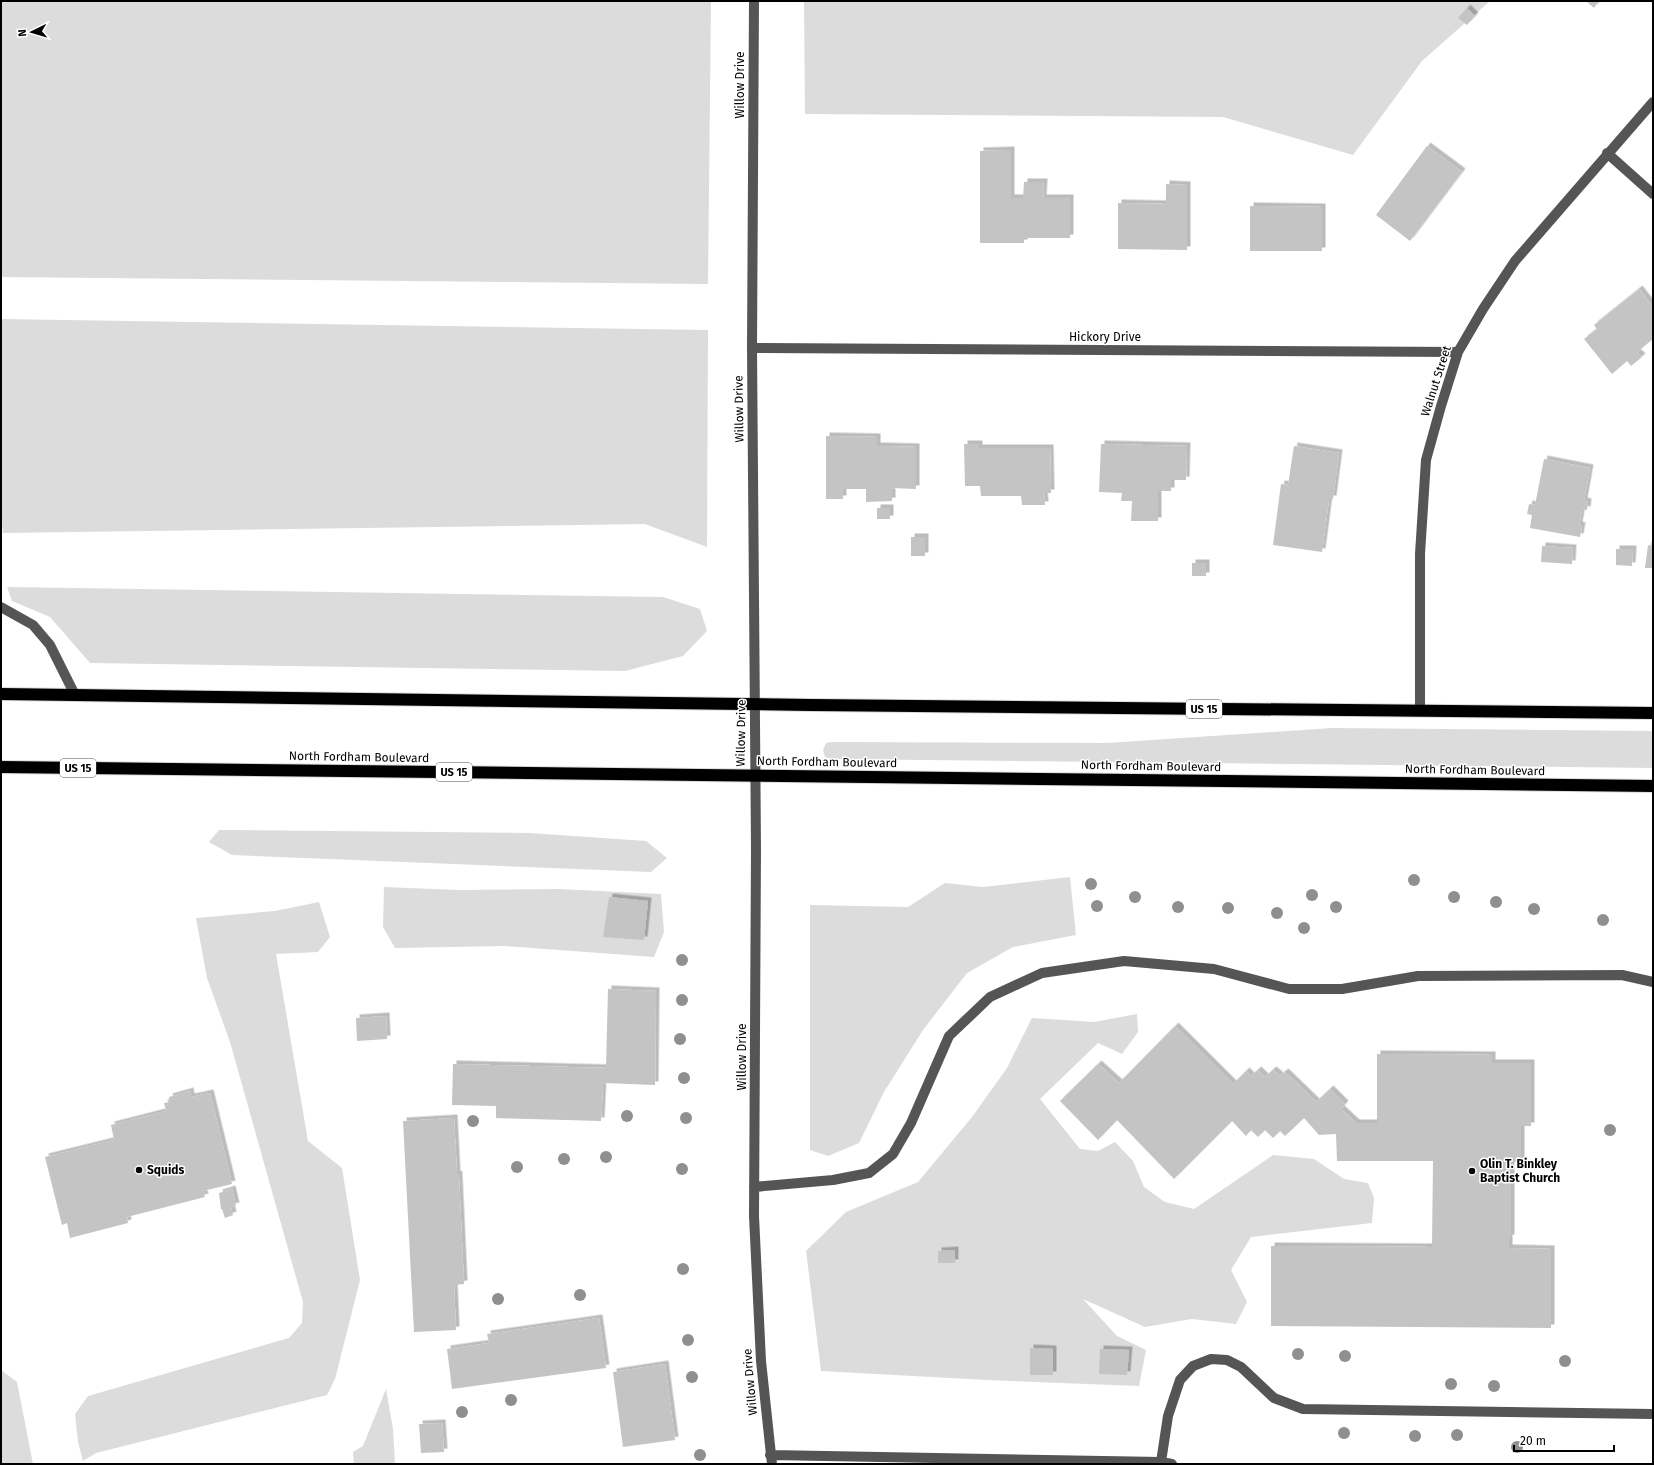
<svg xmlns="http://www.w3.org/2000/svg" width="1654" height="1465" viewBox="0 0 1654 1465" font-family="'Fira Sans',sans-serif">
<style>
.green{fill:#dcdcdc}
.building{fill:#c4c4c4;filter:url(#shadow)}
.lines{fill:none;stroke-linecap:round;stroke-linejoin:round}
.highway-casing{stroke:#dbdbdb;stroke-width:14}
.minor{stroke:#555;stroke-width:10}
.highway{stroke:#000;stroke-width:12}
.tree{fill:#8f8f8f}
.poi-dot{fill:#000;stroke:#fff;stroke-width:1.5}
.labels{text-anchor:middle;stroke-width:3;stroke-linejoin:round;paint-order:stroke}
.shield{fill:#fff;stroke:#4c4c4c;stroke-width:1}
.shield-label{font-size:11px;font-weight:bold;fill:#000}
.street-label{font-size:12px;fill:#000;stroke:#fff}
.poi-label{font-size:12px;font-weight:bold;fill:#000;stroke:#fff;text-anchor:start}
</style>
<defs>
<filter id="shadow"><feDropShadow dx="3.5" dy="-3.5" stdDeviation="0" flood-color="#0004"/></filter>
</defs>
<rect width="100%" height="100%" fill="#fff"/>
<path class="green" d="M1 1H711L708 284 1 277Z
M804 1H1490L1422 61 1353 155 1223 117 805 114Z
M1 319 708 330 707 547 645 524 3 533 1 516Z
M7 587 663 597 700 609 707 631 683 656 625 671 90 663 50 617 12 601Z
M1332 728 1653 731V768L832 759 825 757 823 750 826 743 832 742 1107 743Z
M219 830 530 833 646 841 667 858 651 872 232 855 209 842Z
M1070 877 1076 935 1013 947 967 973 923 1030 884 1092 859 1143 828 1156 810 1150V905L908 907 945 883 983 887Z
M384 887 458 890 558 889 661 894 664 932 654 957 506 946 395 948 383 927Z
M319 902 330 937 318 952 276 954 308 1141 342 1168 360 1280 335 1379 327 1395 96 1453 83 1461 78 1442 75 1414 88 1396 289 1338 302 1323 303 1302 230 1042 207 978 196 918 275 911Z
M1137 1014 1138 1032 1122 1054 1098 1043 1040 1099 1080 1149 1098 1151 1115 1142 1133 1161 1144 1187 1165 1202 1194 1209 1273 1155 1314 1159 1344 1179 1368 1183 1374 1198 1372 1223 1251 1237 1231 1270 1247 1302 1236 1324 1192 1319 1145 1327 1083 1299 1117 1336 1146 1350 1139 1386 987 1380 821 1371 806 1251 846 1212 918 1182 972 1117 1007 1068 1032 1018 1094 1022Z
M1 1370 17 1382 33 1464H1Z
M386 1389 393 1429 395 1464H354L353 1452 363 1446Z"/>
<path class="building" d="M1586 1H1599L1594 8Z
M1467 8 1475 16 1467 25 1458 18Z
M1427 146 1462 172 1410 241 1376 215Z
M1011 150V198H1023L1024 182H1044L1043 198H1070V238H1024V243H980V151Z
M1166 184 1187 185V250L1118 249V203L1166 204Z
M1250 206 1322 207V251H1250Z
M1639 289 1653 307V339L1637 352 1642 357 1631 366 1627 361 1612 374 1584 339 1597 329 1594 325Z
M826 436 877 437V446L916 447V489L892 488V501L866 502V489H843V499H826Z
M964 444H979V448H1050L1051 493H1044L1045 505H1022L1021 496H981L980 486H965Z
M1101 444 1187 446 1186 480H1171V491H1158V521H1131L1132 501H1121L1122 493 1099 492Z
M1294 446 1339 453 1333 499H1329L1322 552 1273 545 1281 484 1288 485Z
M1544 459 1590 468 1584 501 1588 502 1587 510 1582 509 1579 525 1582 526 1580 537 1530 528 1532 515 1527 514 1529 504 1535 505Z
M877 508H890V519H877Z
M911 537H925V556H911Z
M1648 545 1653 546V568H1645Z
M1542 546 1573 548 1572 564 1541 562Z
M1616 549H1633L1632 566 1616 565Z
M1192 563H1206V576H1192Z
M609 897 648 901 644 940 603 937Z
M608 989 656 991 655 1085 603 1083 601 1121 496 1118V1106L452 1105 453 1064 606 1068Z
M386 1016 387 1039 357 1041 356 1018Z
M1175 1026 1233 1084 1246 1071 1251 1076 1258 1070 1265 1077 1273 1070 1280 1076 1285 1072 1316 1102 1330 1089 1345 1104 1341 1109 1356 1123H1377V1054L1492 1055V1063H1531V1126H1521V1162H1511V1238H1509V1248L1551 1249V1328L1271 1326V1246L1432 1247 1433 1161H1337L1336 1134 1319 1135 1304 1118 1285 1136 1280 1131 1273 1138 1265 1130 1258 1137 1251 1130 1246 1136 1232 1121 1174 1179 1117 1120 1098 1140 1060 1101 1098 1064 1119 1083Z
M190 1091 191 1097 210 1093 232 1184 203 1191 205 1197 127 1217 128 1223 70 1238 67 1223 62 1225 45 1157 114 1140 111 1125 166 1111 164 1103 170 1102 169 1097Z
M454 1118 457 1175 459 1174V1178L464 1284 454 1285 456 1330 414 1332 403 1121Z
M232 1189 236 1206 231 1207 233 1215 225 1218 222 1209H221L219 1193Z
M955 1250V1263H938V1251Z
M599 1318 606 1368 452 1389 447 1349 489 1343 487 1334Z
M1030 1348 1053 1349V1375H1030Z
M1100 1349 1129 1350 1127 1375 1099 1374Z
M665 1364 675 1440 623 1447 613 1372Z
M442 1423 444 1452 421 1453 419 1424Z"/>
<g class="lines">
<g class="highway-casing">
<path id="highway" d="M1 694 811 705 1653 713
M1 767 1653 786"/>
</g>
<path class="minor" d="M754 1 752 348 756 849 754 1216 761 1361 772 1464
M1607 153 1653 194
M752 348 1458 352
M1 607 33 625 50 645 75 695
M1420 711V554L1426 460 1441 406 1458 352 1483 309 1515 261 1653 102
M754 1187 833 1180 869 1173 893 1154 911 1123 949 1036 990 997 1042 973 1124 961 1214 969 1289 989H1342L1418 976 1622 975 1653 982
M770 1455 1161 1462 1172 1464
M1161 1462 1168 1416 1180 1380 1193 1366 1211 1359 1227 1360 1241 1367 1274 1398 1303 1409 1653 1414"/>
<use href="#highway" class="highway"/>
</g>
<g class="tree">
<circle cx="1414" cy="880" r="6"/>
<circle cx="1091" cy="884" r="6"/>
<circle cx="1312" cy="895" r="6"/>
<circle cx="1135" cy="897" r="6"/>
<circle cx="1454" cy="897" r="6"/>
<circle cx="1496" cy="902" r="6"/>
<circle cx="1097" cy="906" r="6"/>
<circle cx="1178" cy="907" r="6"/>
<circle cx="1336" cy="907" r="6"/>
<circle cx="1228" cy="908" r="6"/>
<circle cx="1534" cy="909" r="6"/>
<circle cx="1277" cy="913" r="6"/>
<circle cx="1603" cy="920" r="6"/>
<circle cx="1304" cy="928" r="6"/>
<circle cx="682" cy="960" r="6"/>
<circle cx="682" cy="1000" r="6"/>
<circle cx="680" cy="1039" r="6"/>
<circle cx="684" cy="1078" r="6"/>
<circle cx="627" cy="1116" r="6"/>
<circle cx="686" cy="1118" r="6"/>
<circle cx="473" cy="1121" r="6"/>
<circle cx="1610" cy="1130" r="6"/>
<circle cx="606" cy="1157" r="6"/>
<circle cx="564" cy="1159" r="6"/>
<circle cx="517" cy="1167" r="6"/>
<circle cx="682" cy="1169" r="6"/>
<circle cx="683" cy="1269" r="6"/>
<circle cx="580" cy="1295" r="6"/>
<circle cx="498" cy="1299" r="6"/>
<circle cx="688" cy="1340" r="6"/>
<circle cx="1298" cy="1354" r="6"/>
<circle cx="1345" cy="1356" r="6"/>
<circle cx="1565" cy="1361" r="6"/>
<circle cx="692" cy="1377" r="6"/>
<circle cx="1451" cy="1384" r="6"/>
<circle cx="1494" cy="1386" r="6"/>
<circle cx="511" cy="1400" r="6"/>
<circle cx="462" cy="1412" r="6"/>
<circle cx="1344" cy="1433" r="6"/>
<circle cx="1457" cy="1435" r="6"/>
<circle cx="1415" cy="1436" r="6"/>
<circle cx="1517" cy="1447" r="6"/>
<circle cx="700" cy="1455" r="6"/>
</g>
<g class="poi-dot">
<circle cx="139" cy="1170" r="4"/>
<circle cx="1472" cy="1171" r="4"/>
</g>
<g class="labels">
<g class="shield">
<rect x="1186" y="700" width="36" height="18" rx="3"/>
<rect x="60" y="759" width="36" height="18" rx="3"/>
<rect x="436" y="763" width="36" height="18" rx="3"/>
</g>
<g class="shield-label">
<text x="1204" y="713">US 15</text>
<text x="78" y="772">US 15</text>
<text x="454" y="776">US 15</text>
</g>
<g class="street-label">
<text transform="translate(740 85) rotate(-90)" y="4">Willow Drive</text>
<text x="1105" y="341">Hickory Drive</text>
<text transform="translate(1436 381) rotate(-72)" y="4">Walnut Street</text>
<text transform="translate(739 409) rotate(-91)" y="4">Willow Drive</text>
<text transform="translate(741 733) rotate(-89)" y="4">Willow Drive</text>
<text transform="translate(359 757) rotate(1)" y="4">North Fordham Boulevard</text>
<text transform="translate(827 762) rotate(1)" y="4">North Fordham Boulevard</text>
<text transform="translate(1151 766) rotate(1)" y="4">North Fordham Boulevard</text>
<text transform="translate(1475 770) rotate(1)" y="4">North Fordham Boulevard</text>
<text transform="translate(742 1057) rotate(-90)" y="4">Willow Drive</text>
<text transform="translate(750 1382) rotate(-95)" y="4">Willow Drive</text>
</g>
<g class="poi-label">
<text x="1480" y="1168">Olin T. Binkley<tspan x="1480" dy="14">Baptist Church</tspan></text>
<text x="147" y="1174">Squids</text>
</g>
</g>
<rect width="1654" height="1465" fill="none" stroke="#000000" stroke-width="4"/>
<g transform="translate(32 32) rotate(265)" stroke="#ffffff" stroke-width="3" paint-order="stroke">
<path d="M0-3L7 15L0 10L-7 15Z" fill="#000000"/>
<text y="-6" font-size="11" font-weight="bold" text-anchor="middle" fill="#000000">N</text>
</g>
<path d="M1514 1445v6h100v-6" fill="none" stroke="#000000" stroke-width="2"/>
<text x="1520" y="1445" font-size="12" fill="#000000" stroke="#ffffff" stroke-width="3" paint-order="stroke">20 m</text>
</svg>
